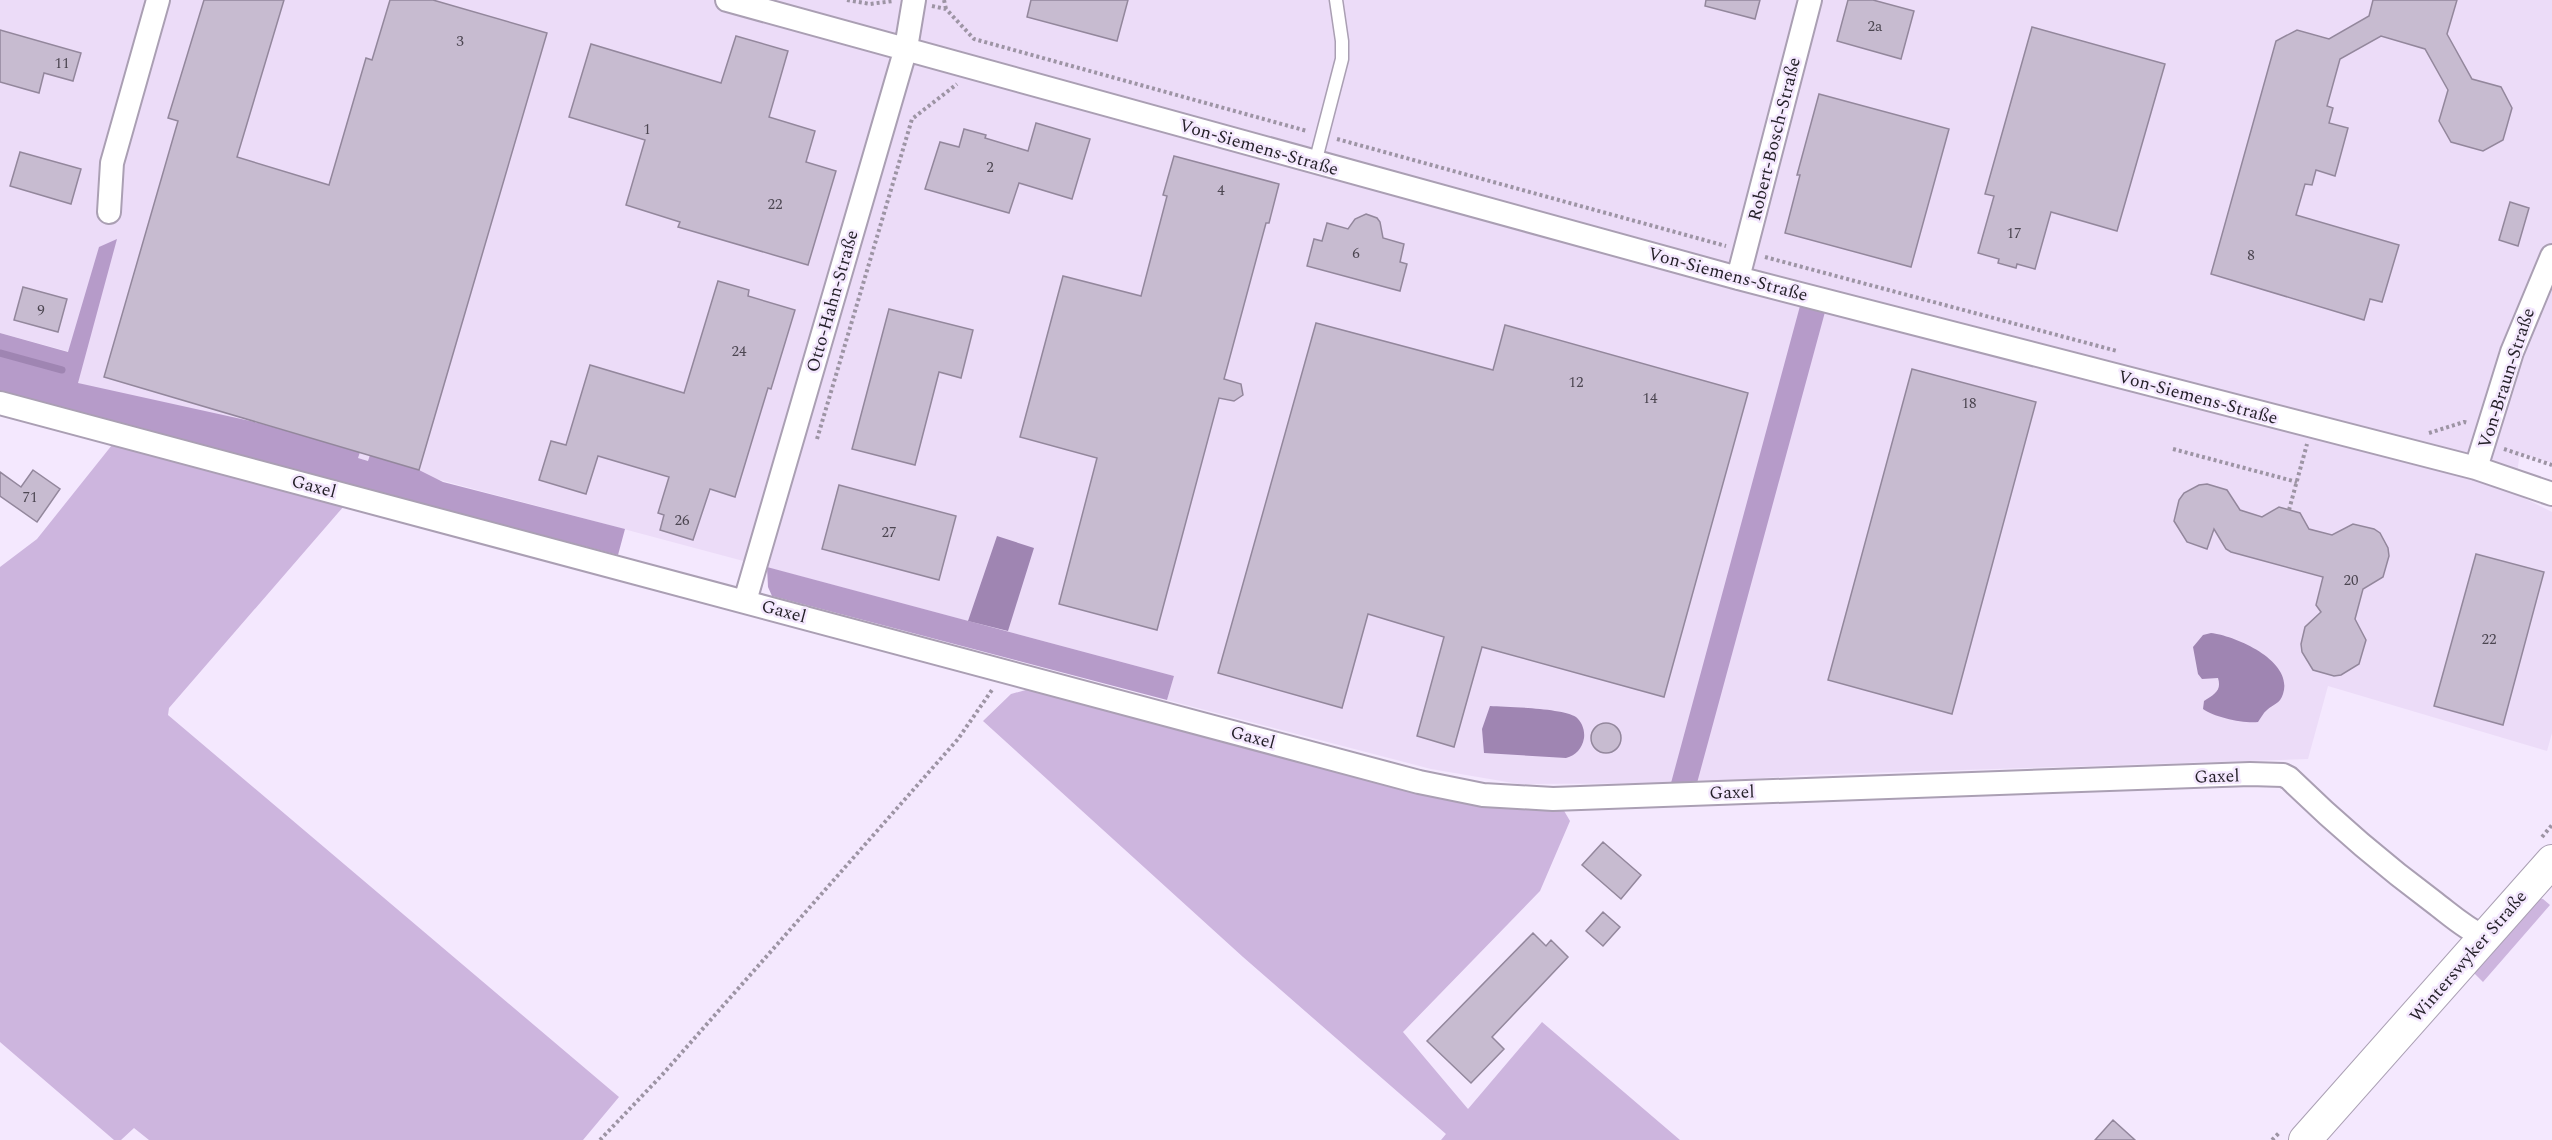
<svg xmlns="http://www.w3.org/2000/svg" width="2552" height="1140" viewBox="0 0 2552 1140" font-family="Spectral,serif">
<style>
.built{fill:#ecdcf8}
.green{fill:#cdb5de}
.forest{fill:#b69bc9}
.water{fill:#9f85b2}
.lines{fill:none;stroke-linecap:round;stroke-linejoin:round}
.stream{stroke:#9f85b2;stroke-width:7}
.building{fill:#c7bbd0;stroke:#93879c;stroke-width:1.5}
.lane-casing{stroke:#aa9fb3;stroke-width:15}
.street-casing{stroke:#aa9fb3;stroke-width:26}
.secondary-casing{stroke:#aa9fb3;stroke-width:34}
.path{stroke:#9d94a4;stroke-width:4;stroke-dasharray:3 3;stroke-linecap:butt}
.lane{stroke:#fff;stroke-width:12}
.street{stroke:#fff;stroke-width:22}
.secondary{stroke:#fff;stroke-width:32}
.labels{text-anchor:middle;stroke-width:5;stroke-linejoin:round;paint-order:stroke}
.number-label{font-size:15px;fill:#4c4651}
.street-label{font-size:18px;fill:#231f27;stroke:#f4e8fe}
</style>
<rect width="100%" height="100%" fill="#f4e8fe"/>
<path class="built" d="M0 0H2552V463L2520 453 2514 493 2552 512V733L2547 751 2328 686 2308 759 1804 775 1697 783 1519 784 1431 769 1167 700 1174 676 77 383 85 356 0 333Z"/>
<path class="green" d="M112 445 344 506 169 708 168 715 619 1097 583 1140H149L134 1128 121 1140H114L0 1042V567L37 539Z
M1033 688 1480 807 1563 809 1570 821 1540 891 1403 1032 1468 1109 1542 1022 1680 1140H1441L1446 1134 1243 957 983 721 1011 694Z
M2532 897 2543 899 2550 905 2483 982 2472 971Z"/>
<path class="forest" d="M117 239 78 383 259 423 360 452 358 458 368 461 370 455 419 470 443 482 625 529 618 555 0 393V333L68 352 99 247Z
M1800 306 1825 312 1697 783H1671Z
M767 567 1174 676 1167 700 772 596 768 587Z"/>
<path class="water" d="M997 536 1034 548 1008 631 968 621Z
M2211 633C2236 636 2294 661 2283 694 2280 704 2273 704 2267 710 2263 713 2261 718 2258 722 2245 724 2213 717 2203 709L2204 701C2214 694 2222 691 2218 678L2202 679 2198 674 2193 647 2203 635Z
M1490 706C1508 707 1563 708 1576 717 1582 722 1585 730 1584 738 1582 749 1576 755 1566 758L1484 753 1482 729Z"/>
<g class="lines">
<path class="stream" d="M0 353 62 370"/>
</g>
<path class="building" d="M204 0H284L237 157 329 185 366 58 372 60 390 0H433L547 33 419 470 104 377 178 121 168 118Z
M1031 0H1128L1117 41 1027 17Z
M1706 0H1760L1755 19 1705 6Z
M1848 0H1873L1914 11 1901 59 1837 41Z
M2373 0H2457L2447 34 2472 79 2501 87 2512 108 2503 140 2483 151 2451 142 2439 121 2448 90 2425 49 2381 36 2340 59 2327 106 2333 108 2329 123 2348 128 2335 176 2316 170 2312 185 2305 184 2296 215 2399 245 2382 302 2370 299 2364 320 2211 274 2276 41 2297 30 2329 39 2369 16Z
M2032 27 2165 64 2117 231 2051 212 2035 269 2017 264 2016 268 1998 263 1999 259 1978 253 1994 196 1985 194Z
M0 30 81 53 73 81 44 73 39 93 0 82Z
M736 36 788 51 769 117 815 131 806 162 836 171 808 265 678 227 680 222 626 205 645 140 569 117 591 44 721 83Z
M1819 94 1949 129 1911 267 1785 233 1800 175H1797Z
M1036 123 1090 139 1072 199 1019 183 1009 213 925 189 940 142 959 147 964 129 986 135 985 138 1028 151Z
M20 152 81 169 71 204 10 186Z
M1174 156 1279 184 1269 223H1266L1224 379 1241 384 1243 395 1234 401 1219 398 1157 630 1059 604 1097 458 1020 437 1063 276 1141 296 1167 196 1163 195Z
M2510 202 2529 208 2518 246 2499 240Z
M1366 214 1377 218 1380 222 1383 238 1404 244 1400 262 1407 264 1400 291 1307 266 1314 239 1322 241 1327 223 1348 229 1355 219Z
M718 281 749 290 748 296 795 310 771 389 768 388 735 497 710 489 693 540 660 530 664 515 658 513 669 477 598 456 586 494 539 480 551 441 566 445 590 365 684 393Z
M23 287 67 299 58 332 14 320Z
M889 309 973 330 961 378 939 372 915 465 852 449Z
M1316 323 1493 370 1505 325 1748 393 1664 697 1482 647 1454 747 1417 736 1444 637 1368 614 1342 708 1218 673Z
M1912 369 2036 402 1952 714 1828 680Z
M33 470 60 489 37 522 0 496V472L21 487Z
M2207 484 2227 490 2240 510 2262 517 2279 507 2300 513 2309 529 2332 535 2353 524 2374 529 2380 533 2388 548 2389 556 2383 577 2363 589 2355 619 2366 640 2359 664 2341 675 2334 676 2313 670 2302 652 2301 644 2305 627 2321 612 2316 605 2323 577 2231 552 2226 549 2214 529 2207 549 2187 542 2174 521 2179 500 2184 493 2199 485Z
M839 485 956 516 939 580 822 549Z
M2476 554 2544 572 2503 725 2434 706Z
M1591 738a15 15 0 1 1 30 0a15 15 0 1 1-30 0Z
M1603 842 1641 875 1621 899 1582 865Z
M1603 912 1620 927 1603 946 1586 931Z
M1533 933 1546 946 1551 940 1568 957 1492 1037 1504 1049 1471 1083 1427 1041Z
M2113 1120 2135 1140H2095Z"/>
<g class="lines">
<g class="lane-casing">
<path id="lane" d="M1315 163 1342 59V41L1336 0"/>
</g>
<g class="street-casing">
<path id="street" d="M727 0 1738 278 2476 468 2552 494
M109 212 112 163 158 0
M1738 278 1810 0
M0 403 1419 782 1483 795 1553 799 2250 774 2283 775 2289 778C2335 823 2384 865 2435 903 2452 916 2465 928 2484 937
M2476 468 2512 352 2552 256
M745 601 906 48 914 0"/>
</g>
<g class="secondary-casing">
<path id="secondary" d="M2305 1140 2552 861"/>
</g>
<path class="path" d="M847 0 870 4 893 1
M944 0 946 9
M932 6 946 9 974 39 1307 131
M1337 139 1726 246
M1765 257 2117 351
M2429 433 2464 422 2468 423
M817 439 912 119 957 84
M2173 449 2297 482
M2504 449 2552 465
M2289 510 2307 444
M2542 837 2552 825
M600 1140 662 1075 958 739 992 690
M2272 1140 2280 1132"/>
<use href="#lane" class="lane"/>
<use href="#street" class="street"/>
<use href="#secondary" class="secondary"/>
</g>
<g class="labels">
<g class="number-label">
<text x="1875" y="31">2a</text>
<text x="460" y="46">3</text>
<text x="62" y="68">11</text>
<text x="647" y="134">1</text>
<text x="990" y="172">2</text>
<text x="1221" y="195">4</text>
<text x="775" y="209">22</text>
<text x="2014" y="238">17</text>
<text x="1356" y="258">6</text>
<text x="2251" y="260">8</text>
<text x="41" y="315">9</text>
<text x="739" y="356">24</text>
<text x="1576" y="387">12</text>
<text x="1650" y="403">14</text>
<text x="1969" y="408">18</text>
<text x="30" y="502">71</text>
<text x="682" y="525">26</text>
<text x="889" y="537">27</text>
<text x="2351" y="585">20</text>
<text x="2489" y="644">22</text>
</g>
<g class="street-label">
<text transform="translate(1774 139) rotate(-76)" y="6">Robert-Bosch-Straße</text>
<text transform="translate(1259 147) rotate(16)" y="6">Von-Siemens-Straße</text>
<text transform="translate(1728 274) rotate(15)" y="6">Von-Siemens-Straße</text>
<text transform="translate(832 301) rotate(-74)" y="6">Otto-Hahn-Straße</text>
<text transform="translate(2506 378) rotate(-72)" y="6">Von-Braun-Straße</text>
<text transform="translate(2198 397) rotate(15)" y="6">Von-Siemens-Straße</text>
<text transform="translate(314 486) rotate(15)" y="6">Gaxel</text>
<text transform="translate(784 611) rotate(15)" y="6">Gaxel</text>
<text transform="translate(1253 737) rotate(15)" y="6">Gaxel</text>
<text transform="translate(2217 776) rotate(-2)" y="6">Gaxel</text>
<text transform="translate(1732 792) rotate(-2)" y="6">Gaxel</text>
<text transform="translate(2468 956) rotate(-49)" y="6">Winterswyker Straße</text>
</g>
</g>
</svg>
